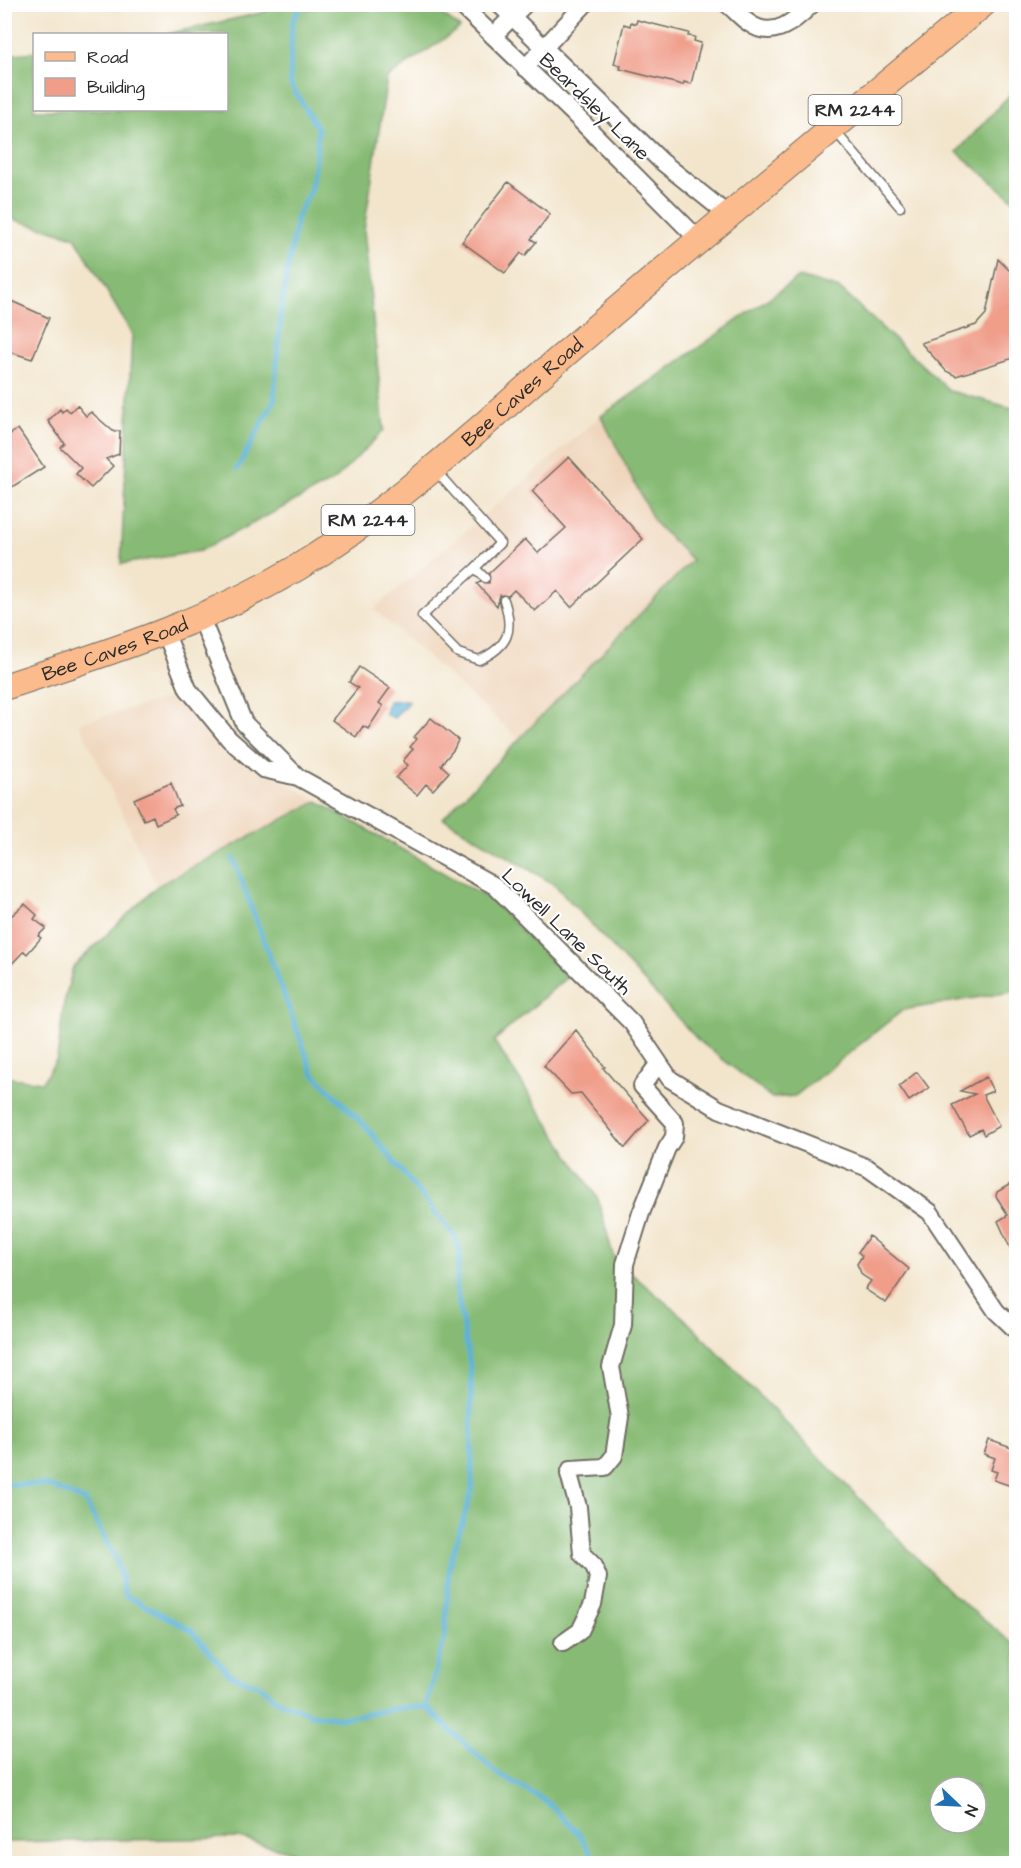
<svg xmlns="http://www.w3.org/2000/svg" width="1021" height="1868" viewBox="0 0 1021 1868" font-family="'Architects Daughter',sans-serif">
<style>
.built{fill:#efd6bc}
.forest{fill:#87bb75;stroke:#597350;stroke-width:1.5;fill-rule:evenodd}
.water{fill:#5cb2d9;stroke:#446e82;stroke-width:1.5}
.lines{fill:none;stroke-linecap:round;stroke-linejoin:round}
.stream{stroke:#5cb2d9;stroke-width:5}
.building{fill:#f09d8a}
.lane-casing{stroke:#716c63;stroke-width:11}
.street-casing{stroke:#716c63;stroke-width:20}
.primary-casing{stroke:#716c63;stroke-width:28}
.lane{stroke:#fff;stroke-width:8}
.street{stroke:#fff;stroke-width:16}
.primary{stroke:#fbbb8c;stroke-width:26}
.labels{text-anchor:middle;stroke-width:4.5;stroke-linejoin:round;paint-order:stroke}
.shield{fill:#fff;stroke:#6b6b6b;stroke-width:1.5}
.shield-label{font-size:18px;font-weight:bold;fill:#2b2b2b}
.street-label{font-size:20px;fill:#2b2b2b;stroke:#fff}
</style>
<rect width="100%" height="100%" fill="#fff"/>
<filter id="ink" filterUnits="userSpaceOnUse"><feTurbulence type="fractalNoise" baseFrequency=".0167" numOctaves="2"/><feDisplacementMap in="SourceGraphic" scale="12" xChannelSelector="R" yChannelSelector="G"/><feConvolveMatrix kernelMatrix="1 2 1 2 8 2 1 2 1" color-interpolation-filters="sRGB"/></filter>
<filter id="wash" filterUnits="userSpaceOnUse"><feTurbulence type="fractalNoise" baseFrequency=".008" numOctaves="4" result="noise"/><feDisplacementMap in="SourceGraphic" scale="24" xChannelSelector="R" yChannelSelector="G"/><feGaussianBlur stdDeviation="1.35" result="paint"/><feColorMatrix in="noise" values="0 0 0 0 0 0 0 0 0 0 0 0 0 0 0 0 0 1.4 0 .05"/><feComposite in="paint" operator="in"/></filter>
<g filter="url(#wash)">
<rect width="100%" height="100%" fill="#f2e5cc"/>
<path class="built" d="M601 416 655 523 692 560 519 739 374 609Z
M184 694 233 750 317 801 157 886 79 723Z"/>
<path class="forest" d="M270 4 430 5 460 28 387 78 364 230 384 430 335 480 200 551 121 564 132 334 75 237 5 217V55L34 52V110H226V34H167L265 12Z
M1016 88V202L957 152Z
M799 277 840 289 950 391 1016 409V991L903 1010 795 1096 772 1098 698 1040 555 885 443 818 692 560 655 523 601 416Z
M317 801 491 900 567 977 494 1041 598 1199 614 1259 684 1318 951 1593 1016 1646V1863L338 1864 238 1838 5 1842V1077L42 1082 57 1059 64 1003 73 967 157 886ZM940 1787H976V1823H940Z"/>
<path class="water" d="M406 700 409 701 394 718 385 713 388 701Z"/>
<g class="lines">
<path class="stream" d="M237 469 274 401 281 309 297 216 310 192 316 159 318 129 290 83 292 23 302 4
M233 858 313 1073 367 1128 455 1237 460 1251 456 1286 471 1371 472 1490 449 1567 445 1636 426 1707 495 1772 547 1802 580 1835 597 1864
M4 1484 47 1485 85 1501 117 1562 125 1595 191 1630 229 1674 260 1686 277 1700 311 1714 342 1718 398 1708 426 1707"/>
</g>
<g id="blocks">
<path class="building" d="M637 20 689 33 688 36 695 37 694 41 701 43 691 84 684 82 683 85 620 69 621 66 614 64 624 24 630 26 631 22 636 24Z
M508 182 550 214 531 239 536 242 525 256 521 253 505 273 462 242Z
M998 259 1017 278V357L956 376 946 371 921 343 976 325 986 314Z
M9 300 49 318 32 359 4 350V310Z
M77 405 86 416 91 412 114 432 120 431 119 454 106 459 113 466 91 488 76 474 81 468 60 447 64 443 48 421 60 409 62 412 66 408 70 412Z
M18 429 44 467 4 492V450L11 446 6 437Z
M569 457 643 539 571 607 557 591 535 611 514 590 508 596 500 595 497 606 477 584 480 582 489 583V573L525 539 538 553 566 528 532 491Z
M359 667 390 688 379 703 383 706 368 729 363 726 356 737 332 720 358 688 349 682Z
M431 718 458 740 454 749 441 765 449 772 433 790 426 784 417 795 396 778 408 765 403 761 413 749 410 747 417 739 414 737Z
M171 783 180 806 173 809 176 815 156 824 153 816 144 820 134 799Z
M25 904 37 915 34 919 46 928 38 936 41 938 27 954 24 951 4 972V922Z
M576 1030 605 1067 603 1068 649 1120 625 1148 581 1093 571 1094 544 1066Z
M917 1072 929 1088 909 1101 899 1086Z
M986 1077 993 1091 983 1095 999 1126 984 1135 981 1129 969 1135 952 1105 975 1094 960 1091Z
M1017 1180V1263L998 1221 1008 1215 996 1196 997 1192Z
M869 1236 909 1269 886 1303 865 1289 871 1281 862 1275 857 1264 862 1256 858 1252Z
M989 1440 1017 1450V1479L1014 1487 994 1480 997 1472 991 1470 995 1458 984 1454Z"/>
</g>
</g>
<g filter="url(#ink)">
<use href="#blocks" fill-opacity="0" stroke="#716c63" stroke-width="1.5"/>
<g class="lines">
<g class="lane-casing">
<path id="lane" d="M835 131 900 207
M435 470 500 543 475 568
M485 578 475 568 422 616 458 653 479 660C509 646 514 631 504 600"/>
</g>
<g class="street-casing">
<path id="street" d="M460 4 573 113 699 240
M499 4 661 161 728 215
M727 4C735 10 741 18 749 23 773 41 796 20 812 4
M493 36 525 4
M525 68 585 4
M201 618 244 723 298 777
M166 634 188 689 229 739 263 769 298 777 495 886 632 1023 670 1079 719 1109 868 1168 930 1212 996 1311 1016 1330
M563 1643 580 1631 593 1604 598 1577 594 1566 582 1554 578 1507 569 1474 571 1469 605 1467 614 1456 620 1417 611 1367 623 1325 625 1264 641 1213 667 1148 674 1137 675 1123 642 1086 659 1063"/>
</g>
<g class="primary-casing">
<g id="primary">
<path id="s1" d="M4 687C106 653 202 624 295 569 399 507 487 420 579 342 712 228 847 116 983 4"/>
</g>
</g>
<use href="#lane" class="lane"/>
<use href="#street" class="street"/>
<use href="#primary" class="primary"/>
</g>
</g>
<g class="labels">
<g class="shield">
<rect x="808.5" y="95" width="93" height="30" rx="4.5"/>
<rect x="321.5" y="505" width="93" height="30" rx="4.5"/>
</g>
<g class="shield-label">
<text x="855" y="116">RM 2244</text>
<text x="368" y="526">RM 2244</text>
</g>
<g class="street-label">
<text transform="translate(595 106) rotate(44)" y="7">Beardsley Lane</text>
<text dy="7" stroke="none"><textPath href="#s1" startOffset="603">Bee Caves Road</textPath></text>
<text dy="7" stroke="none"><textPath href="#s1" startOffset="117">Bee Caves Road</textPath></text>
<text transform="translate(567 931) rotate(44)" y="7">Lowell Lane South</text>
</g>
</g>
<rect width="1021" height="1868" fill="none" stroke="#fff" stroke-width="24"/>
<rect x="33" y="33" width="195" height="78" fill="#ffffff" stroke="#aaaaaa" stroke-width="1.5"/>
<rect x="45" y="52" width="30" height="9" fill="#fbbb8c" stroke="#aaaaaa" stroke-width="1.5"/>
<text x="87" y="63" font-size="18" fill="#2b2b2b">Road</text>
<rect x="45" y="78" width="30" height="18" fill="#f09d8a" stroke="#aaaaaa" stroke-width="1.5"/>
<text x="87" y="93" font-size="18" fill="#2b2b2b">Building</text>
<g transform="translate(958 1805) rotate(113)"><circle r="28" fill="#ffffff" stroke="#aaaaaa" stroke-width="1.5"/>
<path d="M0-4.5L10 22L0 15L-10 22Z" fill="#1f6fb2"/>
<text y="-9" font-size="16" font-weight="bold" text-anchor="middle" fill="#2b2b2b">N</text>
</g>
</svg>
